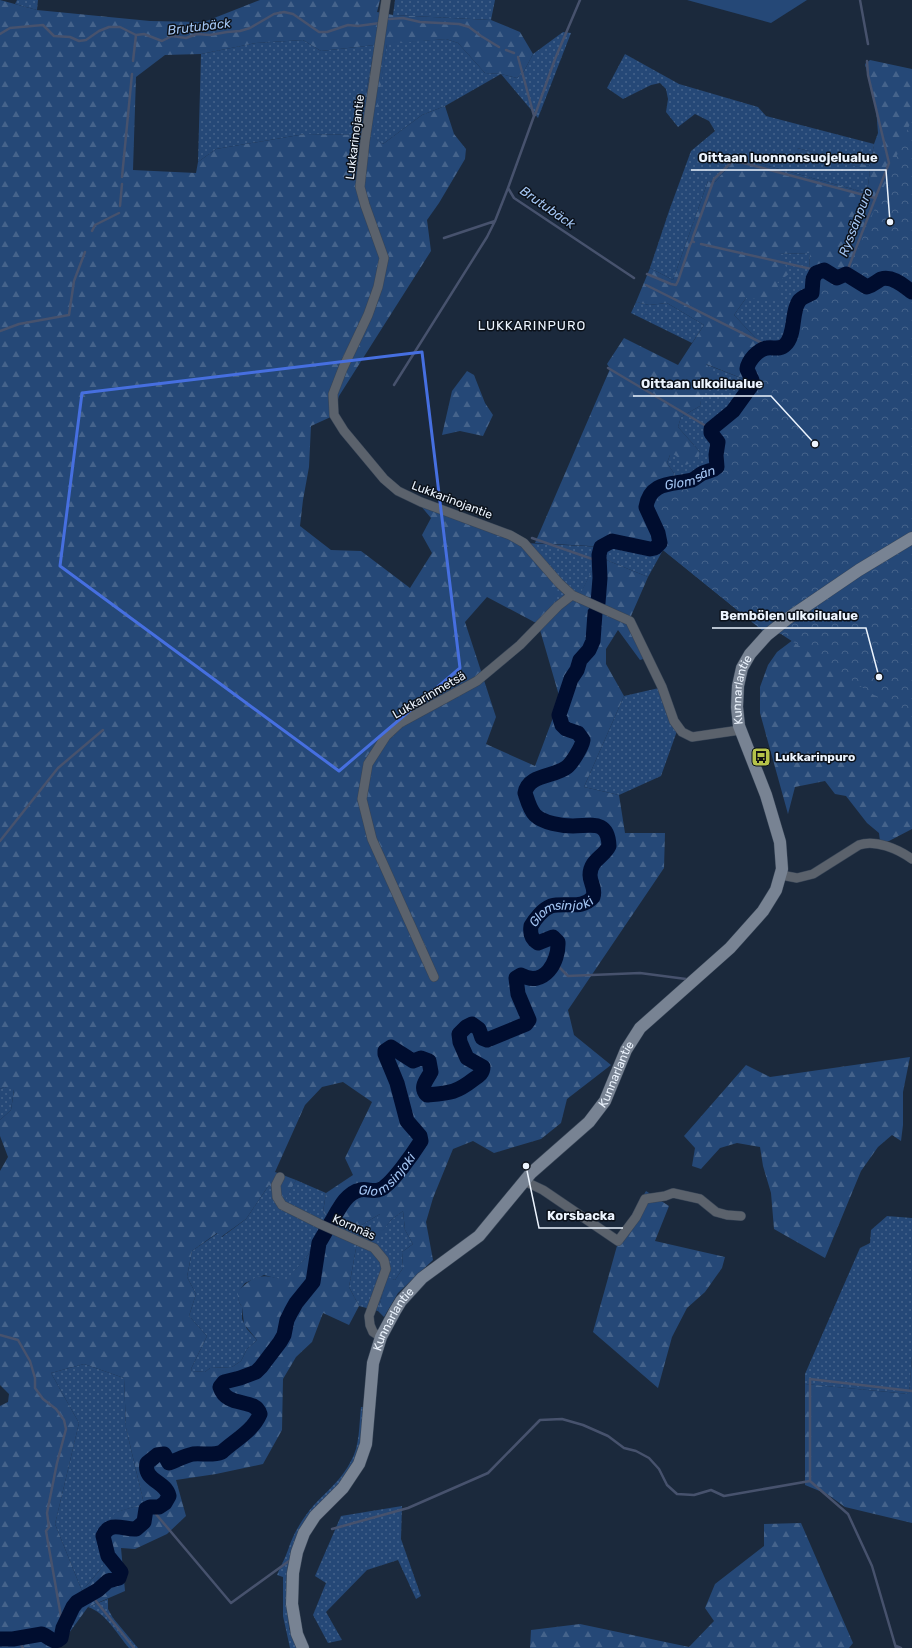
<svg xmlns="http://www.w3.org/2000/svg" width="912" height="1648" viewBox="0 0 912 1648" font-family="Rubik,sans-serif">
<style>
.grass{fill:url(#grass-dots)}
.forest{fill:url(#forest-firs);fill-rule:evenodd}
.park{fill:url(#park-crowns)}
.pitch{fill:#254877}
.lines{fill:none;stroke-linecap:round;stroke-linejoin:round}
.stream{stroke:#47526d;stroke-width:2.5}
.river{stroke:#000d2f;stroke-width:15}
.street-casing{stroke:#384557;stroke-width:10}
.secondary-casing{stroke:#384557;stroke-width:13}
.street{stroke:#5b626c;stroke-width:9}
.secondary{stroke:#788393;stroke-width:12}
.marked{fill:none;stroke:#466fe0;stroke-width:3;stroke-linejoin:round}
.labels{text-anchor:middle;stroke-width:3;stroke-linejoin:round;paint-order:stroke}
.street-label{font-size:12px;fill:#ecf4fe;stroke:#0b111a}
.poi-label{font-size:12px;font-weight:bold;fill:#ecf4fe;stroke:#0b111a;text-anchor:start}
.water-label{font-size:13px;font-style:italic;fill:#a3c5f2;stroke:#0b111a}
.neighbourhood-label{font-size:13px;letter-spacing:1px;fill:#ecf4fe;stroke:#0b111a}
.leader{fill:none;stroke:#ecf4fe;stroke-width:1.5}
.callout-dot{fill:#ecf4fe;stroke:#0b111a;stroke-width:1.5}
.callout-label{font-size:13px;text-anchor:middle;font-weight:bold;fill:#ecf4fe;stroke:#0b111a;stroke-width:3;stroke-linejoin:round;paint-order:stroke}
</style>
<defs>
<pattern id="grass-dots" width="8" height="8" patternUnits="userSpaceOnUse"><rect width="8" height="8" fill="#254877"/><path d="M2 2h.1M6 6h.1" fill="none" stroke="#45638b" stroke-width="1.8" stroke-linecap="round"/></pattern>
<pattern id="forest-firs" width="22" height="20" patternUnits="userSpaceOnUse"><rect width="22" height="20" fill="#254877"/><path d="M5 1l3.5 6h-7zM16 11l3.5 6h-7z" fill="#45638b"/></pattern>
<pattern id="park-crowns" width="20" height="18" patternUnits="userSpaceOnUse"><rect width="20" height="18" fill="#254877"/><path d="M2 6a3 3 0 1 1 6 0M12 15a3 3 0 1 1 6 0" fill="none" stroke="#45638b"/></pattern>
</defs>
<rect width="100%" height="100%" fill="#1b293c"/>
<path class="grass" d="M17 0H38L37 10 15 4Z
M395 0H495L491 20 393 15Z
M563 32 571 33 538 118 501 74 445 106 422 115 383 144 372 137 387 43 446 39 458 43 485 73 501 74 517 78 524 71 533 54Z
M303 40 321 51 375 45 358 135 305 134 264 141 216 149 198 162 201 54 256 43Z
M625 54 679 84 758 107 766 116 874 144 870 166 797 148V151L870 170 867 193 743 159 735 160 715 182 708 181 673 280 650 268 669 211 691 151 715 131 709 121 695 114 678 127 666 112 668 99 666 89 660 83 651 85 623 99 607 88Z
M810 253 809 275 818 286 817 298 805 296 797 304 786 345 767 366 718 481 686 491 667 463 670 455 700 452 678 427 681 417 700 406 705 364 746 380 762 345 734 315 746 298 777 283V254Z
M636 302 649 305 667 303 704 325 692 343 631 313Z
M524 543 663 550 648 577 599 557 578 599 540 630Z
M659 688 677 731 661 776 619 795 584 787 624 696Z
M4 1087 14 1089 11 1110 0 1120V1089Z
M296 1180 326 1193 323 1212 327 1217 308 1255 286 1281 264 1275 245 1283 238 1292 239 1302 242 1307V1319L247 1329 257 1340 247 1349 241 1361 232 1367 210 1368 205 1372 192 1371 191 1369 207 1336 189 1316 196 1294 187 1277 192 1251 218 1233 222 1237 246 1219 269 1185 285 1199Z
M403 1211 405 1230 413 1244 402 1252 403 1268 395 1280 387 1278 378 1311 359 1306 349 1287 360 1226 380 1214 377 1237 391 1220Z
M887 1216 912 1218V1357L909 1394 805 1384V1374L860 1248 870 1243 871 1230Z
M84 1364 124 1378 126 1428 144 1504 117 1512 99 1532 104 1565 82 1591 55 1524 79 1423 51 1373Z
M361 1407H363L361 1442 359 1454 342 1482 304 1522 288 1611 289 1628 297 1648H290L283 1616V1577L277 1575C280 1567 285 1559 288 1550 293 1534 302 1519 314 1505 327 1491 342 1479 351 1461 360 1446 359 1424 361 1407Z
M402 1506 401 1539 421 1596 416 1599 398 1560 367 1570 326 1612 342 1640 328 1643 313 1615 326 1583 315 1576 341 1516Z
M108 1599V1609L113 1618 138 1648H129C117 1634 106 1613 88 1607Z"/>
<path class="forest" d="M0 0 37 10 150 21 204 22 260 0H380L377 12 393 15 491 20 520 32 533 54 524 71 517 78 501 74 485 73 458 43 446 39 387 44 373 137 383 144 422 115 445 106 454 134 466 149 465 159 439 203 427 220 431 251 339 396 333 416 311 426 309 467 303 500 300 526 331 550 361 551 410 588 432 553 422 535 431 518 420 505 508 537 536 558 559 583 554 606 538 624 487 597 465 622 496 717 486 744 535 766 560 699 540 630 571 600 578 598 599 557 648 577 631 616 625 622 634 632 646 658 640 660 618 630 606 649V664L624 696 584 787 619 795 625 833H665L664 868 568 1010 574 1035 611 1065 567 1099 561 1123 541 1139 494 1153 473 1141 453 1149 433 1198 426 1222 433 1260 398 1293 384 1317 378 1311 387 1277 395 1280 403 1268 402 1252 413 1244 405 1230 403 1211 391 1220 378 1237 369 1236 380 1214 360 1226 349 1287 359 1306 349 1325 323 1313 312 1342 296 1357 283 1379 282 1430 263 1464 216 1474 176 1480 186 1516 167 1534 135 1549 121 1548 125 1591 88 1607 61 1644 50 1648H0V1406L8 1402 9 1394 0 1385V1171L8 1157 0 1136V1120L11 1110 14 1090 4 1087 0 1089ZM303 40 321 51 375 45 358 135 305 134 264 141 216 149 198 162 196 173 133 170 136 77 165 55 201 54 256 43ZM343 1082 372 1102 345 1158 353 1175 326 1193 323 1212 327 1217 325 1222 308 1255 286 1280C260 1274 257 1273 237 1292L239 1302 242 1307 244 1324 257 1340 247 1349 241 1361 232 1367 210 1368 205 1372 192 1371 191 1369 207 1336 189 1316 196 1294 187 1277 192 1251 217 1233 221 1237 246 1219 269 1185 285 1200 296 1180 275 1172 305 1105 322 1087ZM84 1364 124 1378 126 1428 144 1504 116 1512 99 1532 104 1565 82 1591 55 1524 79 1423 51 1373Z
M870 60 912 69V430L875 552 762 630 663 550 535 543 610 369 607 364 624 338 678 365 704 325 667 303 649 305 636 302 650 268 673 280 708 181 715 182 735 160 743 159 867 193 870 170 797 152V148L870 166 874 144 878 133 876 108 865 64ZM810 253 809 275 818 286 817 298 805 296 797 304 788 341 767 366 718 481 686 491 667 463 670 455H675L686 465 698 459 700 452 678 427 681 417 700 406 703 390H718V379L706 364 746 380 762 345 734 315 746 298 782 301 777 283 790 273 778 254Z
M467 371 474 375 485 403 493 415 483 436 460 431 442 435 452 391Z
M855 593 912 596V829L889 841H880L879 833 867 823 846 796 835 794 825 781 795 787 788 814 760 713V687L768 665 777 652Z
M910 1057 903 1092V1125L901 1141 892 1135 878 1147 861 1171 825 1258 774 1229 771 1193 763 1166 760 1147 737 1143 720 1148 701 1169 692 1166 695 1148 684 1136 746 1065 770 1077Z
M646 1191 669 1206 655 1241 725 1257 722 1268 705 1292 687 1308 672 1337 658 1388 593 1332 620 1235Z
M912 1357V1523L845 1507 827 1494 805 1485V1384L909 1394Z
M801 1523 853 1643 849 1648H530L531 1630 580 1624 689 1647 714 1621 705 1608 715 1584 764 1546V1524Z"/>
<path class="park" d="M912 119V283L891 271 868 283 850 271 846 278 865 290 889 283 912 297V720L781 634 762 630 663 550 647 501 660 485 708 473 721 459 715 430 752 383 748 364 764 350H787L796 335 797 307 805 296H814L816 275 838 276 851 266Z"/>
<path class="pitch" d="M687 0H807L771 23Z"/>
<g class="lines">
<path class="stream" d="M860 0 868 44
M389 19 403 18 420 22 459 24 469 27 481 36 499 47
M0 34 10 28 43 25 54 36 70 37 79 41 86 40 99 31 109 27H120L136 35 144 34 162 41 172 36 186 38 197 34 210 35 227 32 240 31 250 28 274 14 284 12 293 14 319 32H327L348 25 358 26 380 23
M506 50 514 53
M518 57 534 116 508 188 514 198 634 278
M133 61 136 35
M535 115 555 59 580 0
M740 162 875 198
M122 177 132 74
M120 206 122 184
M92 231 95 225 119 213
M444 238 495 221 508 188
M692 241 693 237 714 179 735 159
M701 244 820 271
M647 274 671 284 676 285 678 281 690 245 692 241 694 242
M846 274 889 163 868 75 867 61
M646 285 772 348
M0 331 19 324 69 315 74 281 85 252
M608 368 711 429
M394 385 487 237 495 221
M532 538 598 561
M0 841 58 768 103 730
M554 962 568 976 640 973 686 979
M0 1335 18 1340 30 1361 35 1378V1388L43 1399 56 1409 64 1420 66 1429 57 1463 47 1513 49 1527 46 1531 63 1628
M150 1507 231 1603 289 1561
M332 1529 408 1508 488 1473 540 1420 562 1419 583 1425 608 1436 624 1448 636 1451 649 1458 659 1469 667 1485 677 1494 694 1495 711 1490 724 1496 810 1481
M91 1595 134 1648
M17 1639 23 1648
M896 1646 901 1648
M896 1648 872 1566 848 1514 810 1481V1379L912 1391"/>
<g class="river">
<path id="s1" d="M598 603 600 578 599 555 601 547 612 541 650 549 655 548 660 543 658 533 646 507C650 481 672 485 692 480 697 478 700 473 706 472 710 470 713 471 717 467L716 455 718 442 711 433V429L733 411 751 386 752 380 747 369C748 361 758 349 767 348 773 347 780 350 785 345 796 335 791 312 799 301 802 297 807 296 812 293L813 279 816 273 824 270 837 278 846 274 867 287C873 285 876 282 881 279 892 275 904 286 912 292"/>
<path id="s2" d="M330 1224C337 1213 345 1193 360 1190 367 1188 374 1193 381 1189 392 1184 414 1152 421 1141L420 1136 407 1121 397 1083 385 1054V1051L391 1047 413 1061 421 1058 429 1061 431 1072C427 1080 419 1087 427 1095 450 1093 456 1093 474 1079 479 1076 483 1073 483 1067L467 1058 460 1042 459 1034 466 1027 472 1024 479 1029 482 1038 487 1040 526 1024 529 1020 518 994 516 978 521 975C544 988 559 962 558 942L553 937 538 943C531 939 530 933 531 926 535 919 543 909 551 906 566 902 582 910 593 897 596 888 590 883 590 875 590 860 604 857 609 846 608 819 591 826 573 826 562 826 543 823 535 815 530 810 527 799 525 793 528 774 555 777 567 767 572 763 582 747 583 740L578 733 566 729 562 725 559 715 571 679 577 670 580 660 589 650 593 641 595 613"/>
<path d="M0 1639H13L42 1634C50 1637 53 1645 61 1638L63 1628 73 1607 77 1602 98 1590 108 1581 119 1578 121 1572 108 1556 103 1536C110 1520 124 1530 136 1529L144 1522 146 1509 150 1507H159L165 1503 169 1496C166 1481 143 1481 147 1463L157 1455 164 1454 169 1463C177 1460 184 1456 193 1454 203 1453 212 1456 222 1452 235 1440 253 1431 260 1414 255 1397 227 1409 220 1387L224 1382 240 1378 256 1372 261 1367 280 1342 284 1335 287 1320 291 1312 296 1303 313 1282 319 1243 326 1231"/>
</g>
<g class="street-casing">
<path id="street" d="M386 0 365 141 360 187 365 205 384 258 378 287 368 315 343 368 333 394 334 415 344 431 384 479 398 491 421 502 510 535 524 543 559 583 572 595 630 621 662 687 674 721 682 732 692 737 740 730
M781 875 797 878 813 874 859 845C875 839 898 849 912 859
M434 977 372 839 362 799 368 764 386 736 400 723 477 681 520 645 558 606 572 595
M280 1177 276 1185 277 1197 282 1205 320 1224 374 1248 384 1260 386 1269 369 1316 370 1325 373 1332 381 1337
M524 1181 543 1190 618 1241 636 1217 645 1199 665 1196 673 1193 700 1199 716 1212 727 1215 741 1216"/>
</g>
<g class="secondary-casing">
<g id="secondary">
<path id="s3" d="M303 1648 297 1634 292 1604 293 1573 297 1552 304 1533 315 1516 343 1488 359 1464 366 1444 373 1363 381 1337 395 1311 401 1301 422 1278 479 1236 531 1173 589 1122 605 1101 626 1050 640 1028 730 948 763 911 776 890 782 869 780 842 766 795 739 726 737 707 738 686 742 668 750 654 767 635 787 619 859 570 912 538"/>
</g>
</g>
<use href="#street" class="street"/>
<use href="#secondary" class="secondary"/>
</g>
<path class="marked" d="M422 352 460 668 339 771 60 566 82 393Z"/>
<defs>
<g id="bus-square" transform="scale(1)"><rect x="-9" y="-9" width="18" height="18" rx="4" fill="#b5c249" stroke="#0b111a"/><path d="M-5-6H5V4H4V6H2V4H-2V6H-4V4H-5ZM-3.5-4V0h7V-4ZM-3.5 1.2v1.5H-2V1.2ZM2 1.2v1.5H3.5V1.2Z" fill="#111"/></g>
</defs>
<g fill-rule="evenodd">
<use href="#bus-square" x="761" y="757"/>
</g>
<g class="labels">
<g class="street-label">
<text transform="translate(355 137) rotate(-83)" y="4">Lukkarinojantie</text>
<text transform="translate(452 500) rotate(21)" y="4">Lukkarinojantie</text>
<text dy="4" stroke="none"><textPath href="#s3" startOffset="1150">Kunnarlantie</textPath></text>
<text transform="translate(429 695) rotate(-30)" y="4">Lukkarinmetsä</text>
<text dy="4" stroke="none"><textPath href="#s3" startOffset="694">Kunnarlantie</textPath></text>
<text transform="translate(354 1227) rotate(24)" y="4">Kornnäs</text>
<text dy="4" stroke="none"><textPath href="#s3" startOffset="358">Kunnarlantie</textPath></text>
</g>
<g class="poi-label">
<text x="775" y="761">Lukkarinpuro</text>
</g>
<g class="water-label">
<text transform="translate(199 26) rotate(-7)" y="5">Brutubäck</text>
<text transform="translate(548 207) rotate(35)" y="5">Brutubäck</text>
<text transform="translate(855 222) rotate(-69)" y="5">Ryssänpuro</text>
<text dy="5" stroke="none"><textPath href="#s1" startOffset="216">Glomsån</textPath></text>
<text dy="5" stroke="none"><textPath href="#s2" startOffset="705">Glomsinjoki</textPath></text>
<text dy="5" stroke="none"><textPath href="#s2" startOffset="80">Glomsinjoki</textPath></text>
</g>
<g class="neighbourhood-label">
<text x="532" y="330">LUKKARINPURO</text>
</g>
</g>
<path class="leader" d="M890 222L886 170H691M815 444L771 396H633M879 677L866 628H712M526 1166L539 1228H623"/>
<g class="callout-dot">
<circle cx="890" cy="222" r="4"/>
<circle cx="815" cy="444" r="4"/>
<circle cx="879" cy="677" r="4"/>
<circle cx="526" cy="1166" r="4"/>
</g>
<g class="callout-label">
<text x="788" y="162">Oittaan luonnonsuojelualue</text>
<text x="702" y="388">Oittaan ulkoilualue</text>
<text x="789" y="620">Bembölen ulkoilualue</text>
<text x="581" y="1220">Korsbacka</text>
</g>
</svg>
